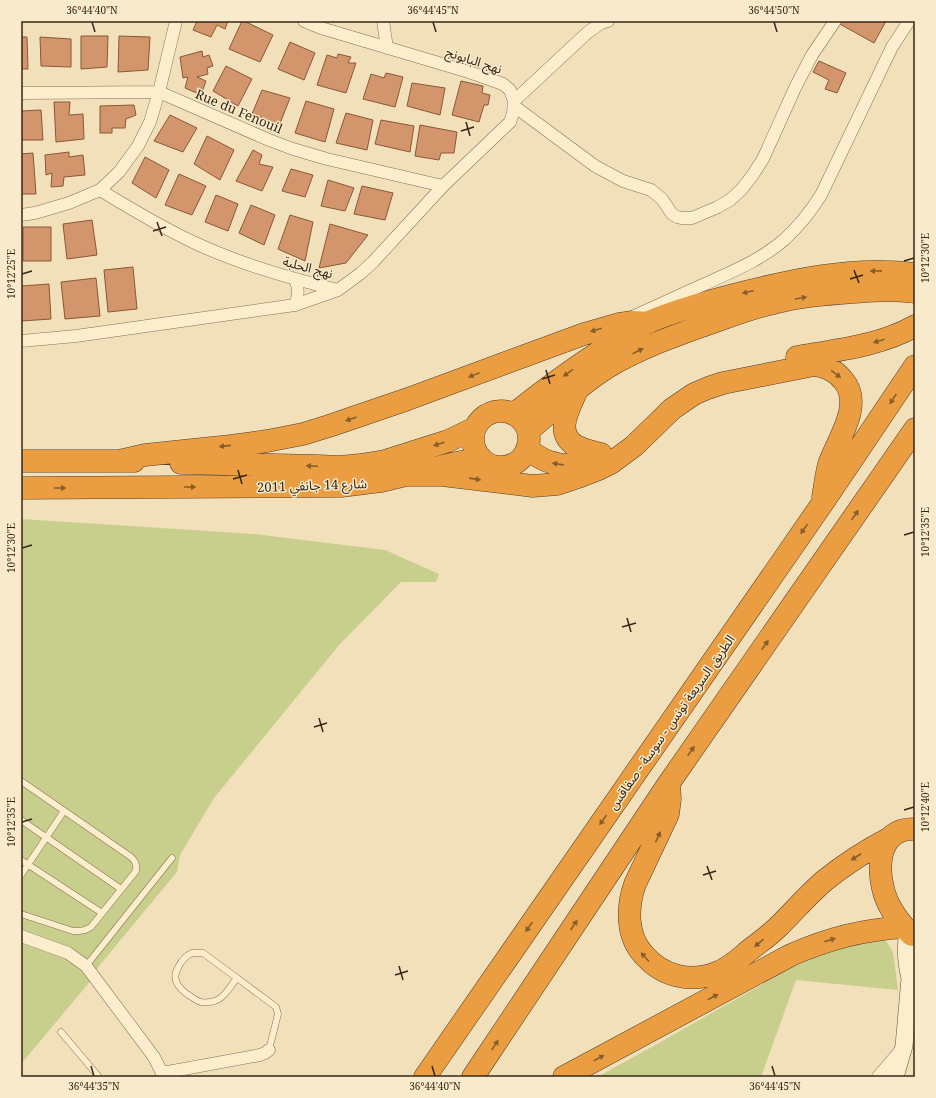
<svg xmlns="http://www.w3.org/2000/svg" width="936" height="1098" viewBox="0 0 936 1098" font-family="'Noto Serif','Noto Sans Arabic',serif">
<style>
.green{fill:#c8cf8d}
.building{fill:#d3966c;stroke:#8a5737}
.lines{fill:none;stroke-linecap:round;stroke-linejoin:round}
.lane-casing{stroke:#896f53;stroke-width:7}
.street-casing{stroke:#896f53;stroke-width:13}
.secondary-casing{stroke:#6a5036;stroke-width:18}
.highway-casing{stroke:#553d28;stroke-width:23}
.lane{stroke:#fcedcd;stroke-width:6}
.street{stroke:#fcedcd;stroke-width:12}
.secondary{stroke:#fcedcd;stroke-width:17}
.highway{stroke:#ea9e41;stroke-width:22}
.oneway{fill:#875d2b}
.ticks{fill:none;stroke:#362719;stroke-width:1.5}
.labels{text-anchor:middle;stroke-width:3;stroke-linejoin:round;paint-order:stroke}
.street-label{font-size:13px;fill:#362719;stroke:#f8eaca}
.neatline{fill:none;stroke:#362719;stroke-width:1.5}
.ticks-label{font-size:10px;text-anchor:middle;fill:#362719}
</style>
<rect width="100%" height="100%" fill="#f1e0b9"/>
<path class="green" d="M21 519 254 534 385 550 439 574 436 582H401L340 644 214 798 180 855 177 872 99 966 88 984 21 1064Z
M874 937 886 941 893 952 898 990 796 980 761 1077H597L650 1048 789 969 859 938Z"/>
<path class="building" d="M197 21H228L225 29 217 25 211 37 193 30Z
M242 21H244L273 35 260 62 229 49Z
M840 21H886L874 43 838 23Z
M81 36H108L107 67 81 69Z
M119 36 150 37 148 70 118 72Z
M21 37H27L28 69H21Z
M40 37 71 39V67L41 66Z
M290 42 315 53 304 80 278 69Z
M202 51 203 57 209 55 213 66 207 68 208 74 197 77 206 81 201 95 185 88 188 77 183 78 180 57Z
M338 54 351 57 348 63H356L346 93 317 85 327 55 337 58Z
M819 61 846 73 837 93 825 89 829 80 813 72Z
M226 66 252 79 238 106 213 91Z
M386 73 403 77 395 107 363 99 371 74 384 78Z
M461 81 483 86 482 93 490 95 488 105H484L479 122 452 115Z
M412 83 445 88 440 115 407 106Z
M262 90 290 98 279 126 252 114Z
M306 101 334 109 325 142 295 133Z
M54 102H70L69 115 83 114 84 139 56 142Z
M134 105 136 115 126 119 125 128H112V133H100V106Z
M41 110 43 140H21V111Z
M346 113 373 120 367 150 336 143Z
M170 115 197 128 183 152 154 141Z
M381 120 414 126 410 152 375 144Z
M420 125 457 132 454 153H441L439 160 415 156Z
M207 136 234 150 220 180 194 164Z
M253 150 262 155 259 164 273 167 262 191 236 181Z
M69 152V157L83 155 85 175 64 177 63 186 51 187 52 173 46 175 45 155Z
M33 153 36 194H21V154Z
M145 157 169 170 156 198 132 183Z
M291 169 313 175 305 197 282 191Z
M179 174 206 186 192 215 165 205Z
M328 180 354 188 345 211 321 206Z
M362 186 393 193 385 220 354 214Z
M216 195 238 204 228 231 205 222Z
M251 205 275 215 264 245 239 233Z
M290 215 313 222 305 261 278 249Z
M92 220 97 255 67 259 63 224Z
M330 224 368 235 346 263 319 268Z
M23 227H51V261H23Z
M133 267 137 309 108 312 104 270Z
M96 278 100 316 65 319 61 282Z
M49 284 51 319 21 321V286Z"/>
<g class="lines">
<g class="lane-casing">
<path id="lane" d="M21 781 131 857C135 861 137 864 136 871L91 927 85 930 79 931H73L21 914
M21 820 121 889
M21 860 102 913
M21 875 64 811
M192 953H203L237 978C231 985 227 994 219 999 214 1002 206 1003 201 1002 197 1001 193 998 190 996 179 989 170 979 179 966 182 960 185 956 192 953Z
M86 966 172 858
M237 978 276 1007 278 1014 269 1050
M61 1032 99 1077"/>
</g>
<g class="street-casing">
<path id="street" d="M383 21 387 48
M21 93 159 92 269 140 293 149 327 159 443 186
M514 101 587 33 601 23 608 21
M514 106 595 166 623 181 651 190 662 199 672 214 677 217 681 218H692L718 207 730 200 741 190 752 176 763 159 795 88 812 55 835 21
M100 190C131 209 161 227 193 242 239 264 288 278 338 290
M21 215 35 213 69 203 100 190 119 172 138 146 150 122 159 92 176 21
M295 279C299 288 299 295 295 305
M630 318C655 307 680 295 705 284 733 271 761 260 785 239 799 226 811 211 821 195L892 47 909 21
M21 341 76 336 295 305 338 290 361 273 373 262 443 186 510 122 513 113 514 101 510 90 503 84 469 72 321 28 304 21
M21 936 68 953 86 966 154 1057 162 1073V1077
M162 1073 260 1055 265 1053 269 1050
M878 1077 901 1050"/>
</g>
<g class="secondary-casing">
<path id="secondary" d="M908 931C905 947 906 962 910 978
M895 1077 904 1046 910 978 915 962"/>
</g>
<g class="highway-casing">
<path id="highway" d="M797 357C838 350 879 346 915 326
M576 392C569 409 554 433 576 446 584 450 593 452 601 454
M473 439a28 28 0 1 1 56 0a28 28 0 1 1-56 0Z
M514 414C548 387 583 361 620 339 630 333 639 327 649 322 676 310 704 303 733 295 792 280 854 266 915 274
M528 431C554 409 579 385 608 367 638 349 669 338 702 326 726 318 749 308 774 303 800 296 828 294 855 292 875 290 895 289 915 292
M527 448C548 467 569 469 594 457
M21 461H134
M119 461 145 455 231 446 267 441 303 434 329 426 408 399 584 334 619 324 633 322 648 323
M181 463 319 466 340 467 360 465 385 461 448 441 475 428
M409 475H442L533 486 557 484 581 476 599 469 611 463 634 446 672 409 694 394 708 388 723 383 814 365C826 367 835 370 843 380 864 404 838 439 829 464 826 475 825 486 823 497
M21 488 341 486 381 481 456 463 481 458
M669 783 670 799 668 814 635 884C627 907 626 936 644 955 662 976 690 983 716 973 727 969 737 961 746 953 757 944 769 936 779 926 794 911 808 895 824 881 845 864 867 850 890 838
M912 935C902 926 894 915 888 903 876 877 874 827 915 829
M425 1077 822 504 915 366
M473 1077 669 783 915 429
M564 1077 791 955C830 938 862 930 904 927"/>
</g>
<use href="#lane" class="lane"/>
<use href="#street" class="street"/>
<use href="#secondary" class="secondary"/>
<use href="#highway" class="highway"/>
</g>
<defs><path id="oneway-solid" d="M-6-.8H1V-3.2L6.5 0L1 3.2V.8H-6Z"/></defs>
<g class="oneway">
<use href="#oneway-solid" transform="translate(876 271) rotate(179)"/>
<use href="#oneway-solid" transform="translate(748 292) rotate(166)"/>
<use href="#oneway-solid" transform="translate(801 298) rotate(-10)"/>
<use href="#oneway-solid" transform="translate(596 330) rotate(164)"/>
<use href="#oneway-solid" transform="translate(879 341) rotate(164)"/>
<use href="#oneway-solid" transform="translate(638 351) rotate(-27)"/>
<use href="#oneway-solid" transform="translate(568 373) rotate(144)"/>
<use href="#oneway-solid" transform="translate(836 374) rotate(37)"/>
<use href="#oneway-solid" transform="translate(474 375) rotate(158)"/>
<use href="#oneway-solid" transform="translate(893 399) rotate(124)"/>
<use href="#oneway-solid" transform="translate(351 419) rotate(161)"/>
<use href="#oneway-solid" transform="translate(439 444) rotate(162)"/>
<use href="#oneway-solid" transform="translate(225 446) rotate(174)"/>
<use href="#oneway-solid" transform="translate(558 464) rotate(-171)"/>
<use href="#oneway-solid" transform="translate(312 466) rotate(-178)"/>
<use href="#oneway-solid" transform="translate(475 479) rotate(8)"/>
<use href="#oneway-solid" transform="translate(190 487)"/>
<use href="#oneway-solid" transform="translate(60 488)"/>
<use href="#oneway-solid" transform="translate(855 515) rotate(-55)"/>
<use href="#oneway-solid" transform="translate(804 529) rotate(125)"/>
<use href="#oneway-solid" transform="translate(765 645) rotate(-55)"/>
<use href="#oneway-solid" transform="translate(691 751) rotate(-55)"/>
<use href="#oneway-solid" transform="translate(603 820) rotate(125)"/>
<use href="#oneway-solid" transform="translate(658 837) rotate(-65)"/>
<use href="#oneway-solid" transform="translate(856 857) rotate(147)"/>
<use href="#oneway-solid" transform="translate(574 925) rotate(-56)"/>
<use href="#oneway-solid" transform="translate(529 927) rotate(125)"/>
<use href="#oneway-solid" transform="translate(830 940) rotate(-17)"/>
<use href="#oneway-solid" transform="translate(759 943) rotate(140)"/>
<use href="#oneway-solid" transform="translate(645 957) rotate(-132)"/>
<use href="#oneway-solid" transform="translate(713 997) rotate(-28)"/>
<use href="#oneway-solid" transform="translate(495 1045) rotate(-56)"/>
<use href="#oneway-solid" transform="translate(599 1058) rotate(-28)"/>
</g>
<path class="ticks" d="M92 22 95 32M433 22 436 32M774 22 777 32M466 122 470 136M461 131 474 127M157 222 162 236M153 231 166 227M904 261 914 258M854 270 859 283M22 274 32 271M850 279 863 275M546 370 550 384M542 379 555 375M238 470 242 484M233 479 247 475M904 535 914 532M22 548 32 545M627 618 631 632M622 627 636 623M319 718 323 732M314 727 327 723M904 810 914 807M22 822 32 819M707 866 712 880M703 875 716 871M399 966 403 980M395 975 408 971M91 1066 94 1076M432 1066 435 1076M772 1066 775 1076"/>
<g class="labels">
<g class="street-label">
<text transform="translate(474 60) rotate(18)" y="5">نهج البابونج</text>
<text transform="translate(239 111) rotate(23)" y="5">Rue du Fenouil</text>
<text transform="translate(308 267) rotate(15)" y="5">نهج الحلبة</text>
<text transform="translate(312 485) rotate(-2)" y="5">شارع 14 جانفي 2011</text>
<text transform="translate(671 722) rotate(-55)" y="5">الطريق السريعة تونس - سوسة - صفاقس</text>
</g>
</g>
<rect width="936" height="1098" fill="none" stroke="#f8eaca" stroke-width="44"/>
<rect x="22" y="22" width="892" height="1054" class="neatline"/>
<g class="ticks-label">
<text x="92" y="14">36°44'40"N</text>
<text x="433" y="14">36°44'45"N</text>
<text x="774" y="14">36°44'50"N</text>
<text transform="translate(925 258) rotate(-90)" y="4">10°12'30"E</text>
<text transform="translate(11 274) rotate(-90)" y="4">10°12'25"E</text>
<text transform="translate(925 532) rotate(-90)" y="4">10°12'35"E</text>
<text transform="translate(11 548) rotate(-90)" y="4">10°12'30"E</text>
<text transform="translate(925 807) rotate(-90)" y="4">10°12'40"E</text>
<text transform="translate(11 822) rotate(-90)" y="4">10°12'35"E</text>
<text x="94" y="1090">36°44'35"N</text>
<text x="435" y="1090">36°44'40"N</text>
<text x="775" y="1090">36°44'45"N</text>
</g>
</svg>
